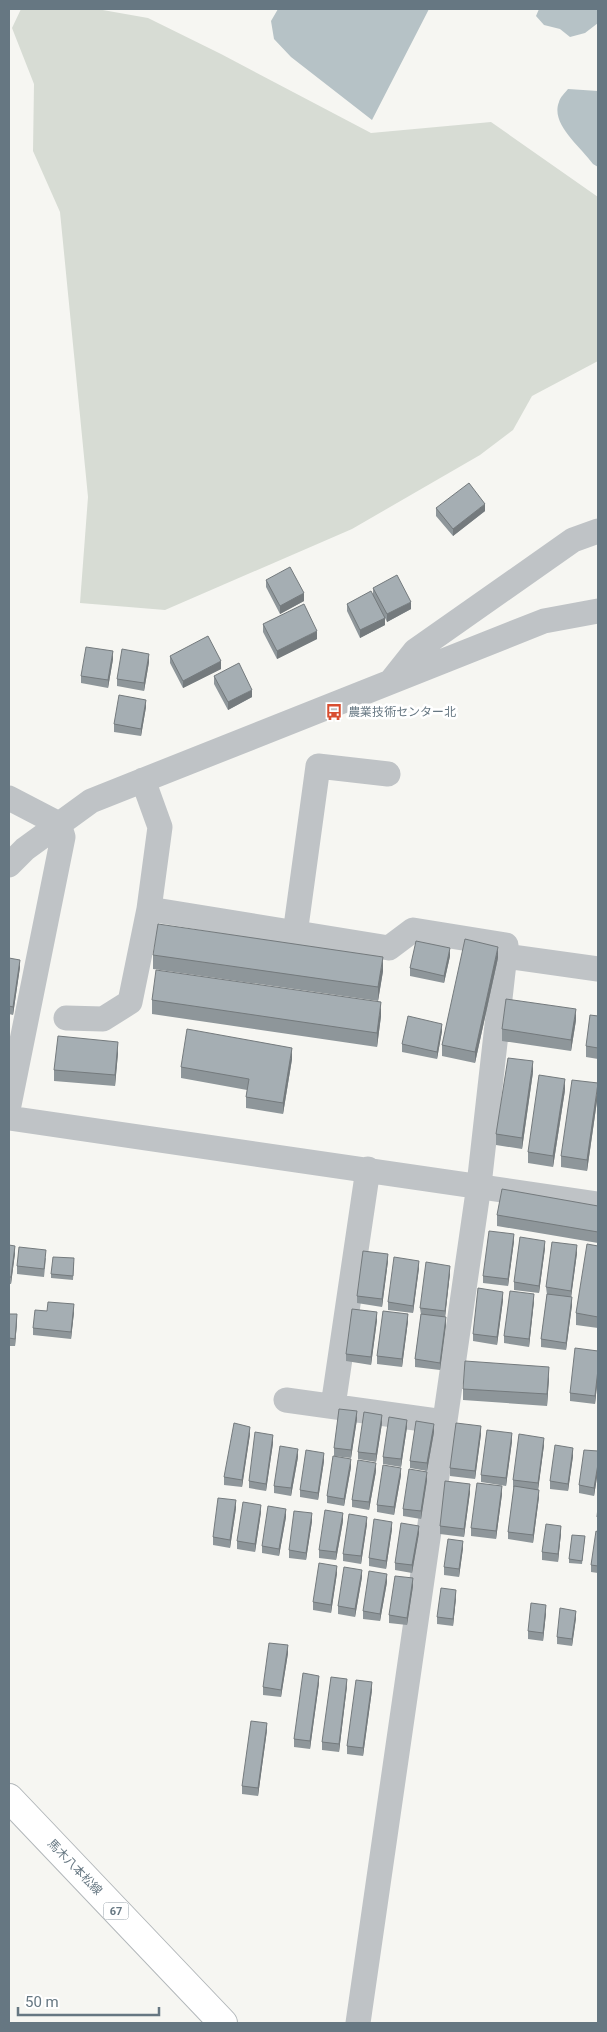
<svg xmlns="http://www.w3.org/2000/svg" width="607" height="2032" viewBox="0 0 607 2032" font-family="Roboto,'Noto Sans JP',sans-serif">
<style>
.green{fill:#d7dcd4}
.water{fill:#b6c2c6}
.lines{fill:none;stroke-linecap:round;stroke-linejoin:round}
.major-casing{stroke:#b2b7ba;stroke-width:30}
.minor{stroke:#bfc3c6;stroke-width:25}
.major{stroke:#fff;stroke-width:28}
.wall{fill:#8e969a}
.shaded-wall{fill:#747a7d}
.building{fill:#a5aeb3;stroke:#747a7d}
.labels{text-anchor:middle;stroke-width:5;stroke-linejoin:round;paint-order:stroke}
.shield{fill:#fff;stroke:#94a0a8;stroke-width:1}
.shield-label{font-size:11px;font-weight:bold;fill:#667782}
.poi-label{font-size:12px;fill:#667782;stroke:#fff;text-anchor:start}
.street-label{font-size:12px;fill:#667782;stroke:#fff}
</style>
<rect width="100%" height="100%" fill="#f6f6f2"/>
<path class="green" d="M21 9H97L148 18 221 54 371 133 491 122 598 197V361L532 396 513 430 480 455 352 529 165 610 80 603 88 497 60 212 33 151 34 84 12 28Z"/>
<path class="water" d="M278 9H429L372 120 291 57 274 39 271 21Z
M539 9H598V23L585 33 570 37 560 29 544 25 536 16Z
M568 89 598 91V167L593 164C581 147 550 124 559 102 560 97 565 93 568 89Z"/>
<g class="lines">
<g class="major-casing">
<path id="major" d="M9 1798 223 2023"/>
</g>
<path class="minor" d="M392 680 415 651 573 540 598 531
M9 798 59 824 63 837 9 1105
M9 865 25 849 91 801 544 621 598 611
M149 909 389 948 413 930 506 945 479 1185 358 2023
M295 934 318 766 388 774
M505 956 598 969
M66 1018 103 1019 130 1002 149 909 160 827 143 780
M9 1118 598 1204
M286 1400 444 1422
M333 1406 368 1169"/>
<use href="#major" class="major"/>
</g>
<path class="wall" d="M436 508 485 511 453 536 436 516Z
M266 580 304 601 280 614 266 587Z
M373 588 411 609 387 622 385 618V625L360 638 347 611V604L373 595Z
M263 624 317 639 277 659 263 632Z
M170 656 221 669 183 688 170 663Z
M113 659 108 688 81 683V676Z
M149 662 144 691 117 686V679Z
M214 676 252 697 228 710 214 684Z
M146 707 141 736 114 732V724Z
M153 955 383 971 378 1001 153 969Z
M450 956 444 983 410 976V968Z
M9 958 20 967 13 1015 9 1014Z
M498 958 475 1063 442 1056V1045Z
M152 1000 381 1016 377 1047 152 1014Z
M598 1016V1059L586 1057V1046Z
M576 1020 571 1051 502 1041V1029Z
M442 1031 437 1059 402 1052V1044Z
M118 1053 115 1086 54 1081V1070Z
M292 1059 283 1114 246 1108V1097L247 1090 181 1078V1067Z
M533 1072 522 1149 496 1145V1134Z
M565 1090 553 1167 528 1163V1152Z
M598 1094 587 1171 561 1167V1156Z
M598 1206V1243L497 1226V1215Z
M514 1241 508 1286 483 1283V1276Z
M9 1245 15 1253 11 1284H9Z
M598 1246V1328L576 1325V1313Z
M545 1248 539 1293 514 1290V1282Z
M577 1253 571 1297 572 1305 566 1350 541 1347V1339L547 1295 546 1287Z
M46 1258 44 1277 17 1274V1266Z
M388 1261 382 1307 357 1303V1296Z
M74 1262 73 1280 51 1278V1274Z
M419 1268 413 1313 388 1310V1302Z
M450 1273 445 1317 446 1325 440 1370 415 1367V1359L421 1315 420 1308Z
M503 1300 497 1345 473 1341V1334Z
M534 1301 529 1347 504 1343V1336Z
M74 1312 71 1339 33 1335V1328Z
M9 1314 17 1322 15 1346H9Z
M377 1320 371 1365 346 1361V1354Z
M408 1321 402 1367 377 1364V1356Z
M598 1351V1376L595 1404 570 1401V1393Z
M549 1378 547 1406 463 1400V1389Z
M357 1419 351 1458 334 1456V1448Z
M382 1423 376 1462 358 1459V1452Z
M407 1427 401 1467 383 1464V1457Z
M434 1432 427 1471 410 1468V1461Z
M250 1434 242 1487 224 1485V1477Z
M481 1434 475 1479 450 1476V1468Z
M512 1441 506 1486 481 1482V1475Z
M273 1443 266 1491 249 1488V1481Z
M544 1445 538 1489 539 1497 533 1543 508 1539V1532L514 1488 513 1487V1480Z
M598 1451V1471L594 1496 579 1493V1485Z
M573 1456 568 1491 550 1489V1481Z
M298 1457 291 1496 274 1493V1486Z
M324 1461 318 1500 300 1497V1490Z
M351 1467 344 1506 327 1503V1496Z
M376 1471 369 1510 352 1507V1500Z
M401 1475 394 1515 377 1512V1505Z
M427 1480 421 1519 403 1516V1509Z
M470 1492 464 1537 440 1534V1526Z
M502 1494 496 1539 471 1536V1528Z
M598 1507V1525H597V1517Z
M236 1508 230 1548 213 1545V1537Z
M261 1512 255 1552 237 1549V1541Z
M286 1517 279 1556 262 1553V1546Z
M312 1521 306 1560 289 1558V1550Z
M343 1521 336 1560 319 1558V1550Z
M367 1524 361 1564 343 1561V1554Z
M392 1529 386 1569 369 1566V1558Z
M598 1532V1573L591 1572V1565Z
M419 1533 412 1573 395 1570V1563Z
M561 1533 558 1562 542 1560V1552Z
M585 1536 582 1564 569 1563V1559Z
M463 1548 459 1577 444 1575V1567Z
M337 1573 331 1613 313 1610V1602Z
M362 1577 355 1617 338 1614V1606Z
M387 1582 380 1621 363 1619V1611Z
M413 1586 407 1625 389 1623V1615Z
M456 1598 453 1626 437 1624V1617Z
M546 1613 543 1641 528 1639V1631Z
M576 1618 572 1646 557 1644V1637Z
M288 1653 281 1697 263 1695V1687Z
M319 1683 310 1749 294 1747V1739Z
M347 1686 339 1752 322 1750V1742Z
M372 1690 363 1756 347 1754V1746Z
M267 1730 258 1796 242 1794V1786Z"/>
<path class="shaded-wall" d="M485 504V511L453 536V529Z
M304 593V601L280 614V606Z
M411 602V609L387 622V614Z
M385 618V625L360 638V630Z
M317 631V639L277 659V651Z
M113 651V659L108 688V680Z
M149 654V662L144 691V683Z
M221 661V669L183 688V681Z
M252 690V697L228 710V702Z
M146 700V707L141 736V729Z
M498 947V958L475 1063V1052Z
M450 948V956L444 983V976Z
M383 957V971L378 1001V987Z
M20 960V967L13 1015V1007Z
M381 1002V1016L377 1047V1033Z
M576 1009V1020L571 1051V1040Z
M442 1024V1031L437 1059V1052Z
M118 1042V1053L115 1086V1075Z
M292 1048V1059L283 1114V1103Z
M533 1061V1072L522 1149V1138Z
M565 1079V1090L553 1167V1156Z
M598 1083V1094L587 1171V1160Z
M514 1234V1241L508 1286V1279Z
M545 1241V1248L539 1293V1286Z
M577 1245V1253L571 1298V1291Z
M15 1246V1253L11 1284V1277Z
M388 1254V1261L382 1307V1299Z
M419 1261V1268L413 1313V1306Z
M450 1266V1273L445 1318V1311Z
M503 1292V1300L497 1345V1337Z
M534 1294V1301L529 1347V1339Z
M572 1297V1305L566 1350V1343Z
M74 1304V1312L71 1339V1332Z
M377 1312V1320L371 1365V1357Z
M17 1314V1322L15 1346V1339Z
M408 1314V1321L402 1367V1359Z
M446 1317V1325L440 1370V1363Z
M549 1367V1378L547 1406V1394Z
M598 1369V1376L595 1404V1396Z
M357 1411V1419L351 1458V1450Z
M382 1415V1423L376 1462V1454Z
M407 1420V1427L401 1467V1459Z
M434 1424V1432L427 1471V1463Z
M481 1426V1434L475 1479V1471Z
M250 1427V1434L242 1487V1480Z
M512 1433V1441L506 1486V1478Z
M273 1435V1443L266 1491V1484Z
M544 1438V1445L538 1491V1483Z
M573 1448V1456L568 1491V1484Z
M298 1449V1457L291 1496V1488Z
M324 1453V1461L318 1500V1493Z
M351 1459V1467L344 1506V1499Z
M376 1463V1471L369 1510V1502Z
M598 1464V1471L594 1496V1488Z
M401 1468V1475L394 1515V1507Z
M427 1472V1480L421 1519V1511Z
M470 1484V1492L464 1537V1529Z
M502 1486V1494L496 1539V1531Z
M539 1490V1497L533 1543V1535Z
M236 1500V1508L230 1548V1540Z
M261 1505V1512L255 1552V1544Z
M286 1509V1517L279 1556V1549Z
M312 1513V1521L306 1560V1553Z
M343 1513V1521L336 1560V1552Z
M367 1517V1524L361 1564V1556Z
M392 1522V1529L386 1569V1561Z
M419 1526V1533L412 1573V1565Z
M561 1526V1533L558 1562V1554Z
M463 1541V1548L459 1577V1569Z
M337 1566V1573L331 1613V1605Z
M362 1570V1577L355 1617V1609Z
M387 1574V1582L380 1621V1614Z
M413 1578V1586L407 1625V1618Z
M456 1590V1598L453 1626V1619Z
M546 1605V1613L543 1641V1633Z
M576 1611V1618L572 1646V1639Z
M288 1645V1653L281 1697V1690Z
M319 1676V1683L310 1749V1741Z
M347 1679V1686L339 1752V1744Z
M372 1682V1690L363 1756V1748Z
M267 1723V1730L258 1796V1788Z"/>
<path class="building" d="M469 483 485 504 453 529 436 508Z
M290 567 304 593 280 606 266 580Z
M397 575 411 602 387 614 373 588Z
M371 591 385 618 360 630 347 604Z
M304 604 317 631 277 651 263 624Z
M208 636 221 661 183 681 170 656Z
M86 647 113 651 108 680 81 676Z
M122 649 149 654 144 683 117 679Z
M239 663 252 690 228 702 214 676Z
M119 695 146 700 141 729 114 724Z
M158 924 383 957 378 987 153 955Z
M465 939 498 947 475 1052 442 1045Z
M416 941 450 948 444 976 410 968Z
M9 958 20 960 13 1007 9 1006Z
M156 970 381 1002 377 1033 152 1000Z
M506 999 576 1009 571 1040 502 1029Z
M590 1015 598 1016V1048L586 1046Z
M408 1016 442 1024 437 1052 402 1044Z
M187 1029 292 1048 283 1103 246 1097 249 1079 181 1067Z
M58 1036 118 1042 115 1075 54 1070Z
M508 1058 533 1061 522 1138 496 1134Z
M539 1075 565 1079 553 1156 528 1152Z
M572 1080 598 1083 587 1160 561 1156Z
M502 1189 598 1206V1232L497 1215Z
M489 1231 514 1234 508 1279 483 1276Z
M520 1237 545 1241 539 1286 514 1282Z
M552 1242 577 1245 571 1291 546 1287Z
M587 1244 598 1246V1317L576 1313Z
M9 1245 15 1246 11 1277H9Z
M19 1247 46 1250 44 1269 17 1266Z
M363 1251 388 1254 382 1299 357 1296Z
M53 1257 74 1258 73 1276 51 1274Z
M394 1257 419 1261 413 1306 388 1302Z
M426 1262 450 1266 445 1311 420 1308Z
M478 1288 503 1292 497 1337 473 1334Z
M510 1291 534 1294 529 1339 504 1336Z
M547 1294 572 1297 566 1343 541 1339Z
M48 1302 74 1304 71 1332 33 1328 35 1310 47 1311Z
M352 1309 377 1312 371 1357 346 1354Z
M383 1311 408 1314 402 1359 377 1356Z
M9 1314H17L15 1339 9 1338Z
M421 1314 446 1317 440 1363 415 1359Z
M575 1348 598 1351V1369L595 1396 570 1393Z
M465 1361 549 1367 547 1394 463 1389Z
M339 1409 357 1411 351 1450 334 1448Z
M364 1412 382 1415 376 1454 358 1452Z
M389 1417 407 1420 401 1459 383 1457Z
M416 1421 434 1424 427 1463 410 1461Z
M234 1423 250 1427 242 1480 224 1477Z
M456 1423 481 1426 475 1471 450 1468Z
M487 1430 512 1433 506 1478 481 1475Z
M255 1432 273 1435 266 1484 249 1481Z
M519 1434 544 1438 538 1483 513 1480Z
M555 1445 573 1448 568 1484 550 1481Z
M280 1446 298 1449 291 1488 274 1486Z
M306 1450 324 1453 318 1493 300 1490Z
M584 1450 598 1451V1464L594 1488 579 1485Z
M333 1456 351 1459 344 1499 327 1496Z
M358 1460 376 1463 369 1502 352 1500Z
M383 1465 401 1468 394 1507 377 1505Z
M409 1469 427 1472 421 1511 403 1509Z
M445 1481 470 1484 464 1529 440 1526Z
M477 1483 502 1486 496 1531 471 1528Z
M514 1486 539 1490 533 1535 508 1532Z
M218 1498 236 1500 230 1540 213 1537Z
M243 1502 261 1505 255 1544 237 1541Z
M268 1506 286 1509 279 1549 262 1546Z
M598 1507V1517H597Z
M325 1510 343 1513 336 1552 319 1550Z
M294 1511 312 1513 306 1553 289 1550Z
M349 1514 367 1517 361 1556 343 1554Z
M374 1519 392 1522 386 1561 369 1558Z
M401 1523 419 1526 412 1565 395 1563Z
M546 1524 561 1526 558 1554 542 1552Z
M596 1531 598 1532V1566L591 1565Z
M572 1535 585 1536 582 1561 569 1559Z
M448 1539 463 1541 459 1569 444 1567Z
M319 1563 337 1566 331 1605 313 1602Z
M344 1567 362 1570 355 1609 338 1606Z
M369 1571 387 1574 380 1614 363 1611Z
M395 1576 413 1578 407 1618 389 1615Z
M441 1588 456 1590 453 1619 437 1617Z
M531 1603 546 1605 543 1633 528 1631Z
M560 1608 576 1611 572 1639 557 1637Z
M269 1643 288 1645 281 1690 263 1687Z
M303 1673 319 1676 310 1741 294 1739Z
M331 1677 347 1679 339 1744 322 1742Z
M356 1680 372 1682 363 1748 347 1746Z
M251 1721 267 1723 258 1788 242 1786Z"/>
<defs>
<g id="bus-bare" transform="scale(1.35)"><path d="M-5-6H5V4H4V6H2V4H-2V6H-4V4H-5ZM-3.5-4V0h7V-4ZM-3.5 1.2v1.5H-2V1.2ZM2 1.2v1.5H3.5V1.2Z" fill="#d84d30" stroke="#fff" stroke-width="2.5" paint-order="stroke"/></g>
</defs>
<g fill-rule="evenodd">
<use href="#bus-bare" x="334" y="712"/>
</g>
<g class="labels">
<rect class="shield" x="103.5" y="1902.5" width="25" height="17" rx="4"/>
<g class="shield-label">
<text x="116" y="1915">67</text>
</g>
<g class="poi-label">
<text x="348" y="716">農業技術センター北</text>
</g>
<g class="street-label">
<text transform="translate(75 1867) rotate(46)" y="4">馬木八本松線</text>
</g>
</g>
<rect width="607" height="2032" fill="none" stroke="#667782" stroke-width="20"/>
<path d="M18 2007v8h141v-8" fill="none" stroke="#667782" stroke-width="2.5"/>
<text x="25" y="2007" font-size="15" fill="#667782" stroke="#ffffff" stroke-width="4" paint-order="stroke">50 m</text>
</svg>
